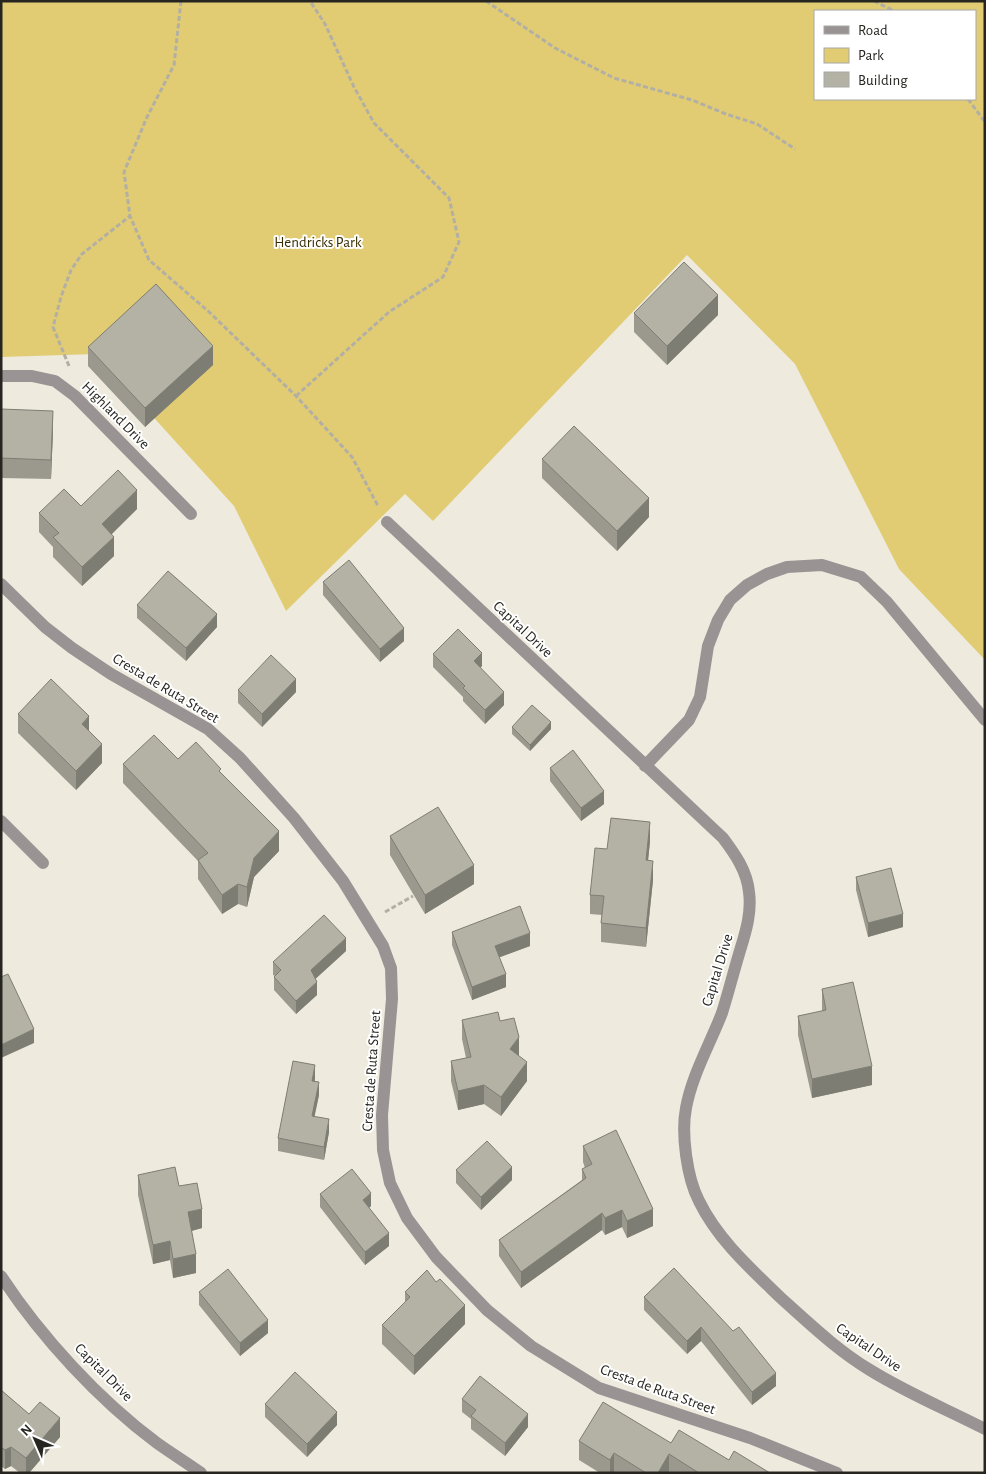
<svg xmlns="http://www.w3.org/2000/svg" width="986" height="1474" viewBox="0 0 986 1474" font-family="'Alegreya Sans',sans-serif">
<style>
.green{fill:#e1cc73;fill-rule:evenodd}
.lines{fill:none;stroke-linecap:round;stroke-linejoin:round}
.path{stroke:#b2afa5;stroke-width:3;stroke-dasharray:5 2.5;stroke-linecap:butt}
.street{stroke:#9a9394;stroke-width:12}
.wall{fill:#9b998e}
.shaded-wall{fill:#7e7d74}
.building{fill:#b4b2a5;stroke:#7e7d74}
.labels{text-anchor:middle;stroke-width:4;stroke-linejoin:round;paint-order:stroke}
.park-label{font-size:15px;fill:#382e02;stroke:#fff}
.street-label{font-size:15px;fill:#262520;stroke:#fff}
</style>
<rect width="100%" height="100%" fill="#eeebde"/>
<path class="green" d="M1 1H985V660L899 569 795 364 687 255 433 521 405 494 286 611 234 506 96 354 1 357ZM815 11H975V99H815Z"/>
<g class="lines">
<path class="path" d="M181 1 174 65 147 117 124 172 130 216 149 260 208 311 296 396 352 457 378 506
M486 1 555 48 614 78 692 100 726 114 757 124 795 149
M874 1 894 11
M968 99 985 122
M69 366 53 327 61 297 71 270 82 254 130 216
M296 396 389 312 443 277 459 242 449 198 374 123 354 87 325 24 310 1
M385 912 413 896"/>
<path class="street" d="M1 376H32L55 381 75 396 191 514
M387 522 723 838C735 854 747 871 749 892 752 914 745 934 739 954 733 974 728 994 722 1013 710 1044 692 1075 686 1108 681 1134 687 1178 699 1201 718 1240 751 1269 782 1299 810 1324 837 1350 870 1370 907 1393 946 1409 985 1429
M1 584 45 627 72 648 111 674 208 729 240 758 294 818 343 881 383 946 391 968 392 999 382 1115 383 1150 390 1183 407 1218 436 1257 487 1310 531 1346 599 1388 750 1438 837 1473
M645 766 689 720 700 697 708 646 718 620 730 600 747 585 767 574 787 567 822 565 861 577 887 602 985 720
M1 821 43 863
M1 1276C41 1337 99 1400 157 1443 171 1453 187 1463 201 1473"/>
</g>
<path class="wall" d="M634 313 718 315 667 365 634 332Z
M88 347 213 365 145 427 88 366Z
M1 409 53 430 51 479 1 478Z
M542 459 649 517 617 551 542 478Z
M81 506 137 509 111 534 114 556 82 586 53 557V547L39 532V513Z
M323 582 404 641 380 662 323 595Z
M137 605 217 627 186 661 137 618Z
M433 654 482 666 480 668 504 705 485 724 463 701V697L433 667Z
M238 690 296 692 262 727 238 703Z
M18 714 89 731 102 763 76 790 18 733Z
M512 727 551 729 530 751 512 734Z
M178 759 221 773 279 851 254 877 247 907 238 904 222 914 198 879V861L123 783V764Z
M550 768 604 804 581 821 550 781Z
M390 836 474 884 425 914 390 855Z
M650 841 648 861 653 880 646 947 601 942V923L602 915 590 914V895L607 849Z
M856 877 903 927 868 937 856 890Z
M452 932 530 946 499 957 506 987 472 1000 452 945Z
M346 951 315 979 317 995 296 1014 274 990V977L275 976 273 975V962Z
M822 989 872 1085 812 1098 798 1035V1016L822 1011Z
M462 1020 500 1021 519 1056 527 1081 501 1116 484 1104 458 1110 451 1081V1061L466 1058 462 1039Z
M315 1079V1082L319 1095 314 1116 329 1132 324 1160 278 1151V1138Z
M583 1146 653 1226 627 1238 622 1227 605 1235 602 1230 521 1288 499 1256V1240L582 1180V1169L585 1168 583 1162Z
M456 1170 512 1180 481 1210 456 1183Z
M138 1175 179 1186 202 1228 191 1231 196 1273 173 1278 170 1260 153 1264 138 1195Z
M320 1194 371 1206 369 1208 389 1246 365 1265 320 1207Z
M674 1268 776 1386 752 1405 701 1341 687 1354 644 1310V1297Z
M436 1282 465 1324 414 1375 382 1344V1325L405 1302V1292Z
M199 1292 268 1333 240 1356 199 1305Z
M1 1390 29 1414 60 1437 29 1473H20L11 1466 5 1469 1 1466Z
M462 1399 528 1427 505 1456 471 1429V1419L462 1412Z
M265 1404 337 1425 307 1457 265 1417Z
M579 1441 671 1443 729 1460 770 1473H600L579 1460Z"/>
<path class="shaded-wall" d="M718 295V315L667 365V346Z
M213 346V365L145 427V408Z
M53 411V430L51 479V460Z
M137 490V509L102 544V524Z
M649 498V517L617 551V531Z
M114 537V556L82 586V567Z
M217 614V627L186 661V648Z
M404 628V641L380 662V649Z
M482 653V666L474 674V661Z
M296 679V692L262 727V714Z
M504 692V705L485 724V710Z
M89 716V736L82 724Z
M551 722V729L530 751V745Z
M102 744V763L76 790V771Z
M604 791V804L581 821V808Z
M650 822V841L646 880V860Z
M279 831V851L254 877 247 907V887L254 858Z
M653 861V880L646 947V928Z
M474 865V884L425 914V895Z
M238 884V904L222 914V895Z
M903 914V927L868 937V923Z
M530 933V946L495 959V946Z
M346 938V951L311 983V970Z
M506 974V987L472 1000V987Z
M317 982V995L296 1014V1001Z
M34 1029V1043L1 1058V1045Z
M519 1037V1056L510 1049Z
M527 1062V1081L501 1116V1097Z
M315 1065V1079L312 1094V1081Z
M872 1066V1085L812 1098V1079Z
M319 1082V1095L312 1129V1116Z
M484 1085V1104L458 1110V1091Z
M329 1119V1132L324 1160V1147Z
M512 1167V1180L481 1210V1197Z
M371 1193V1206L363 1213V1200Z
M202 1209V1228L188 1232V1212Z
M653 1209V1226L627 1238V1221Z
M622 1210V1227L605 1235V1218Z
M602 1213V1230L521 1288V1272Z
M389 1233V1246L365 1265V1252Z
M170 1241V1260L153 1264V1245Z
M196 1254V1273L173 1278V1259Z
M465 1305V1324L414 1375V1356Z
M268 1320V1333L240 1356V1343Z
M701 1327V1341L687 1354V1341Z
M776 1373V1386L752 1405V1392Z
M337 1412V1425L307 1457V1444Z
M528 1414V1427L505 1456V1443Z
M60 1418V1437L29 1473H26V1458Z
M11 1447V1466L5 1469V1450Z
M614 1453V1472L610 1473V1460Z
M669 1454V1473H658Z"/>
<path class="building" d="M684 262 718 295 667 346 634 313Z
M156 284 213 346 145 408 88 347Z
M1 409 53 411 51 460 1 458Z
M574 426 649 498 617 531 542 459Z
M118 470 137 490 102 524 114 537 82 567 53 537 59 533 39 513 64 489 81 506Z
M349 560 404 628 380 649 323 582Z
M168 571 217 614 186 648 137 605Z
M458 629 482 653 474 661 504 692 485 710 463 688 465 686 433 654Z
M271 655 296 679 262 714 238 690Z
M51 679 89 716 82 724 102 744 76 771 18 714Z
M532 705 551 722 530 745 512 727Z
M154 735 178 759 196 742 221 769 219 771 279 831 254 858 247 887 238 884 222 895 198 860 208 853 123 764Z
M573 750 604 791 581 808 550 768Z
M438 807 474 865 425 895 390 836Z
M611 818 650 822 646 860 653 861 646 928 601 923 604 896 590 895 595 848 607 849Z
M891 868 903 914 868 923 856 877Z
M520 906 530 933 495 946 506 974 472 987 452 932Z
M324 915 346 938 311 970 317 982 296 1001 274 977 281 970 273 962Z
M8 974 34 1029 1 1045V977Z
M853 982 872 1066 812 1079 798 1016 826 1010 822 989Z
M498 1012 500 1021 514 1018 519 1037 510 1049 527 1062 501 1097 484 1085 458 1091 451 1061 471 1057 462 1020Z
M293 1061 315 1065 312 1081 319 1082 312 1116 329 1119 324 1147 278 1138Z
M616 1130 653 1209 627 1221 622 1210 605 1218 602 1213 521 1272 499 1240 586 1178 582 1169 592 1164 583 1146Z
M487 1141 512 1167 481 1197 456 1170Z
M175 1167 179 1186 197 1183 202 1209 188 1212 196 1254 173 1259 170 1241 153 1245 138 1175Z
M352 1169 371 1193 363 1200 389 1233 365 1252 320 1194Z
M674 1268 733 1331 739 1327 776 1373 752 1392 701 1327 687 1341 644 1297Z
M228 1269 268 1320 240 1343 199 1292Z
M427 1270 436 1282 440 1279 465 1305 414 1356 382 1325 410 1297 405 1292Z
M295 1372 337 1412 307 1444 265 1404Z
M480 1376 528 1414 505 1443 471 1416 476 1410 462 1399Z
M1 1390 29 1414 40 1402 60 1418 26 1458 11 1447 5 1450 1 1447Z
M603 1402 671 1443 679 1430 729 1460 734 1451 770 1473H699L669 1454 658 1473H646L614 1453 610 1460 579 1441Z"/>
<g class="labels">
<g class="park-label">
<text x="318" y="247">Hendricks Park</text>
</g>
<g class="street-label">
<text transform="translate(116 415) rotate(45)" y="5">Highland Drive</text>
<text transform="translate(523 629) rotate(43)" y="5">Capital Drive</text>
<text transform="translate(166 688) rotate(31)" y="5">Cresta de Ruta Street</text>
<text transform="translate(717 970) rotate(-73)" y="5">Capital Drive</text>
<text transform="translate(371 1071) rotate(-86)" y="5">Cresta de Ruta Street</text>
<text transform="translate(869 1347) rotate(34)" y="5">Capital Drive</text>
<text transform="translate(104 1372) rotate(45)" y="5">Capital Drive</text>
<text transform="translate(658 1389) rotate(20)" y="5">Cresta de Ruta Street</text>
</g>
</g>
<rect width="986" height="1474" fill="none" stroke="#262520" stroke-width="5"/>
<rect x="814" y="10" width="162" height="90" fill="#ffffff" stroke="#a8a8a6"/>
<rect x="824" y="26" width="25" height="8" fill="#9a9394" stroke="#a8a8a6"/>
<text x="858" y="35" font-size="15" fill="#262520">Road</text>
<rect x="824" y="48" width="25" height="15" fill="#e1cc73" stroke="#a8a8a6"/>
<text x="858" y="60" font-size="15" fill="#262520">Park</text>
<rect x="824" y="72" width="25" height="15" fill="#b4b2a5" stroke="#a8a8a6"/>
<text x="858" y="85" font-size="15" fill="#262520">Building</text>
<g transform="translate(35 1439) rotate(315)" stroke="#ffffff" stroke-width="4" paint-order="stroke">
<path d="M0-4L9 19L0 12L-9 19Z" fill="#262520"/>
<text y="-8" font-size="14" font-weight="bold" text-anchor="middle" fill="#262520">N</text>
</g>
</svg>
